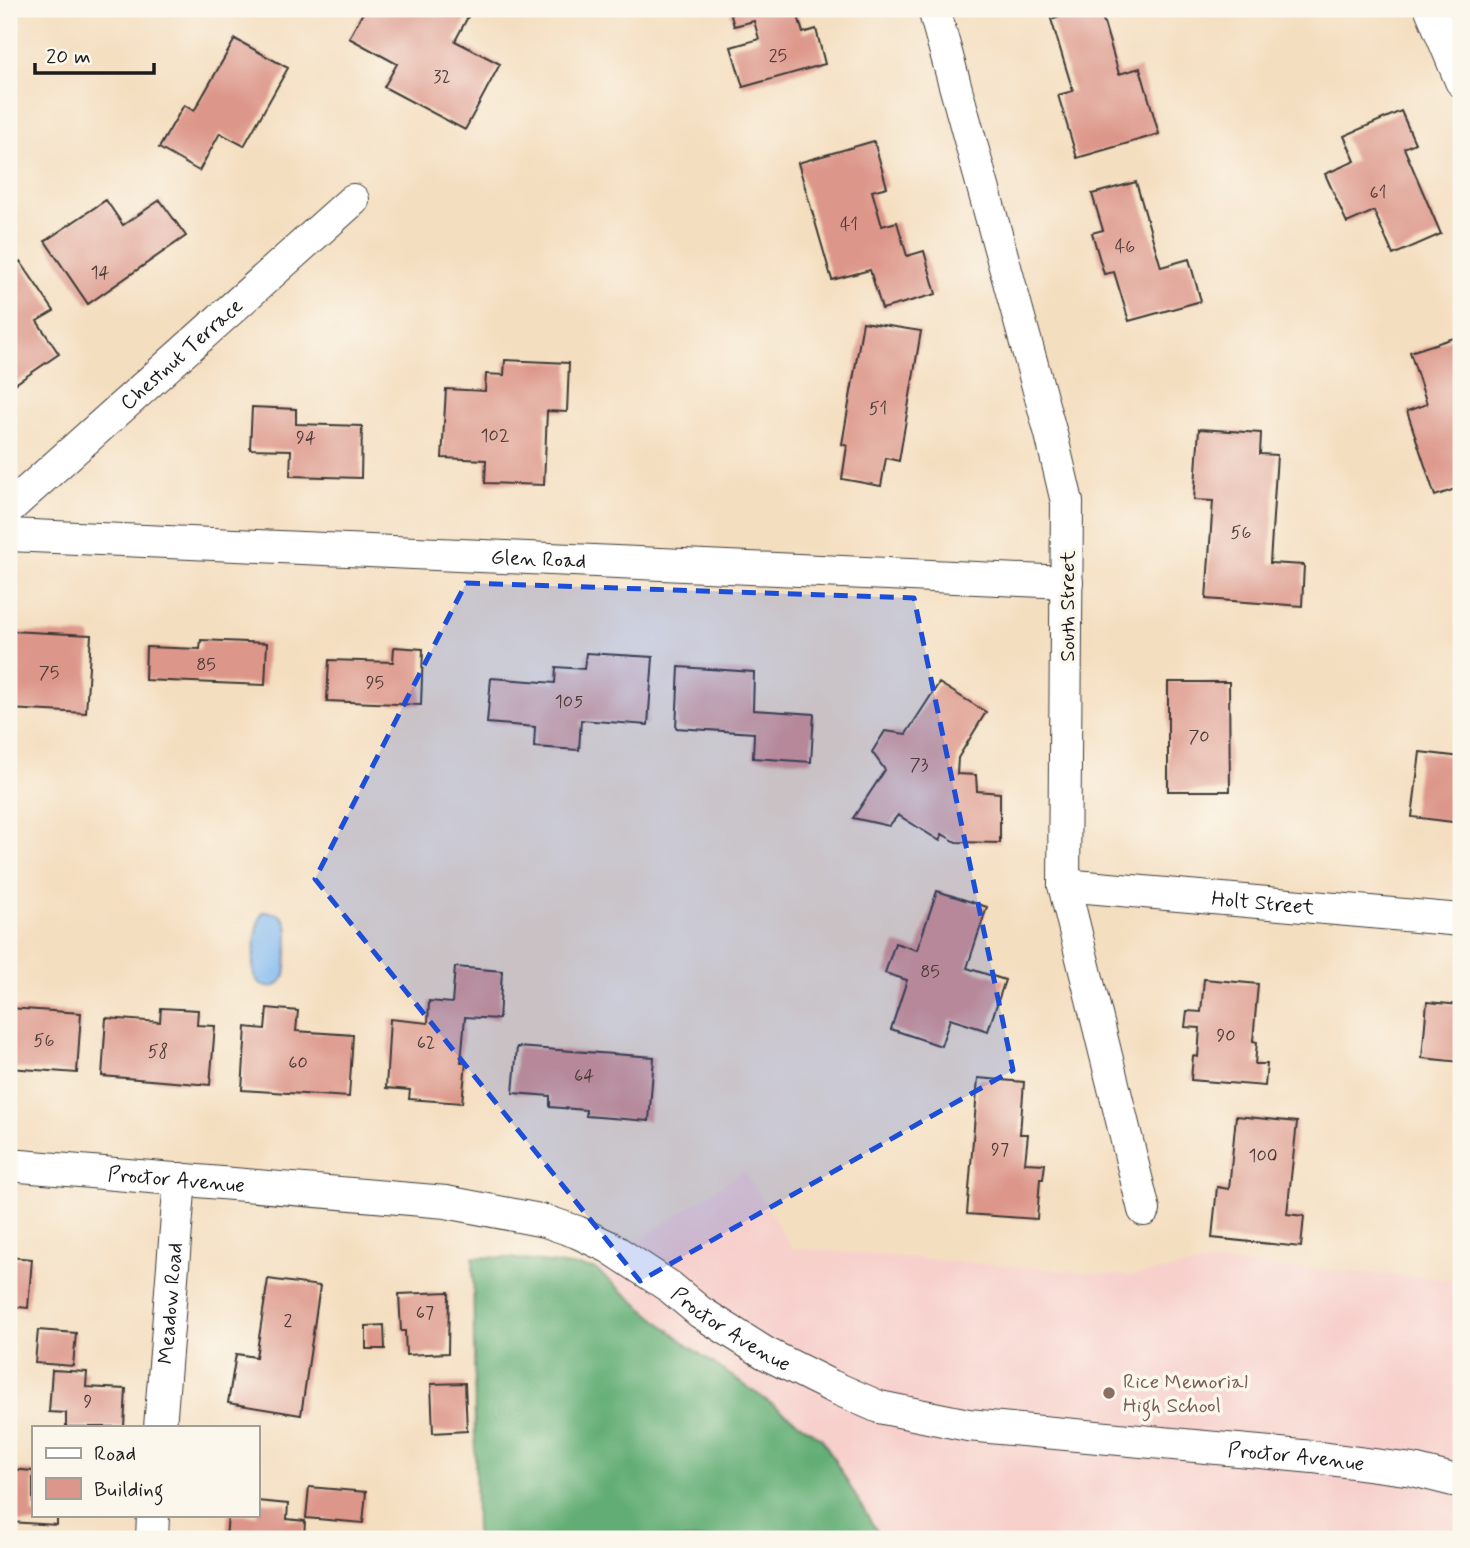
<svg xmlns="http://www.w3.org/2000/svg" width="1470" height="1548" viewBox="0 0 1470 1548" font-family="Mynerve,sans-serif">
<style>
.built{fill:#f7d0cc}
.forest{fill:#62ad75;stroke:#3f6448;stroke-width:2}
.water{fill:#80b8f0;stroke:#4e6a86;stroke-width:2}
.building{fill:#dd978a}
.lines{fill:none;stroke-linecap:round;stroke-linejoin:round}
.street-casing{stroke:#3c3935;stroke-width:34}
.street{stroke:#fff;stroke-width:32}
.marked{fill:#1d4ed8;fill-opacity:0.2;stroke:#1d4ed8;stroke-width:5;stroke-dasharray:14 9;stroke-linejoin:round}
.education-dot{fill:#8d6e63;stroke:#fbf7ec;stroke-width:2.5}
.labels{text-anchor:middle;stroke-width:7;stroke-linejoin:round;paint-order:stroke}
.number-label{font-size:18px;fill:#4c3b38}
.street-label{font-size:21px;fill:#1c1c1c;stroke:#fbf7ec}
.education-label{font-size:21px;fill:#785e54;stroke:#fbf7ec;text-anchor:start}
</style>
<rect width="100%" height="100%" fill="#fbf7ec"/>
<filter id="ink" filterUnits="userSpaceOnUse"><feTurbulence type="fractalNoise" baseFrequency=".0143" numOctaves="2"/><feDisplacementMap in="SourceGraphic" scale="14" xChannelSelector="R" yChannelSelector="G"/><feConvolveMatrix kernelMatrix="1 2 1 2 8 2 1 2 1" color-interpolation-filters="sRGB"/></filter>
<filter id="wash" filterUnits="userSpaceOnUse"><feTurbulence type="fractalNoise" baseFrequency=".00686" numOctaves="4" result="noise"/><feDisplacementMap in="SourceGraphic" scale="28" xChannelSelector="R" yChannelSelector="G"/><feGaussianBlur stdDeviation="1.57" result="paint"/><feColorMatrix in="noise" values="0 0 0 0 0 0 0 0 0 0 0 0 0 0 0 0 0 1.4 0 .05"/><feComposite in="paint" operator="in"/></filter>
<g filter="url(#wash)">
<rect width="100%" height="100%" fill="#f4dec0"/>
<path class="built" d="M744 1171 792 1248 1131 1276 1215 1262 1461 1280V1539H881L822 1439 690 1347 595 1269Z"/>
<path class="forest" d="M473 1257 510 1258 595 1269 690 1347 822 1439 881 1539H476Z"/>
<path class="water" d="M263 912C294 911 288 933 287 955 286 961 287 971 284 977 274 996 252 986 253 966 255 948 254 929 263 912Z"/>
<g id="blocks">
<path class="building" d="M365 9H463L470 13 455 41 500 64 465 130 384 87 397 64 349 38Z
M729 9H796L803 33 816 29 825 64 743 87 731 47 759 39 754 21 734 26Z
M1087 9H1100L1119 74 1140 68 1159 134 1077 158 1058 95 1073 91 1051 19Z
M235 39 288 68 244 146 220 133 199 171 159 148 184 105 194 111Z
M1401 111 1415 143 1404 148 1441 234 1393 255 1374 211 1347 223 1325 174 1355 161 1344 136Z
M874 141 887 187 872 191 882 226 897 222 907 256 924 251 936 294 882 309 870 270 832 280 798 163Z
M1136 182 1161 267 1189 259 1201 301 1129 321 1114 272 1104 274 1092 233 1103 230 1092 194Z
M106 200 123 225 160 200 186 236 88 304 45 241Z
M20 261 54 311 37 321 59 354 9 388V268Z
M863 322 921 331 899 461 886 458 881 486 842 479 847 446 842 444Z
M1460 336 1461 487 1435 496 1407 411 1427 404 1410 352Z
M505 360 569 363 567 412 547 411 544 485 485 483 486 460 442 458 446 389 485 391 486 374 504 375Z
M252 407 296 409V424L362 426 361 478 290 476 291 450 250 449Z
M1199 429 1261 433 1260 454 1277 455 1270 563 1304 565 1302 606 1206 599 1213 501 1194 500Z
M9 631 91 635 86 713 9 709Z
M201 640 267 643 265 685 145 680 146 647 200 649Z
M394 647 423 649 421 705 327 701 329 660 393 662Z
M586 653 653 657 648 725 581 720 579 750 534 747 535 727 487 723 491 678 555 683 556 667 584 669Z
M679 667 754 672 753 710 814 714 811 762 753 758 754 733 676 728Z
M1168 682H1229L1230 791H1168Z
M939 683 986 712 958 758 957 774 976 775 977 791 1000 793V843L956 842 942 834 940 841 898 815 889 826 853 818 885 770 872 752 885 731 906 734Z
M1420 752 1461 757V823L1412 817Z
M937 891 987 907 967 968 1005 980 988 1031 950 1019 941 1046 891 1029 907 980 885 973 895 943 917 950Z
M455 967 502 971 499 1019 465 1017 461 1062H466L462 1103 409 1099 410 1090 386 1088 390 1019 428 1023 429 1001 452 1003Z
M1204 979 1258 984 1253 1041 1257 1042 1255 1064H1267L1265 1086 1191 1080 1193 1056 1198 1057 1200 1028 1185 1027 1187 1011 1201 1012Z
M1427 1002 1461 1005V1062L1422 1058Z
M9 1008 81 1013 77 1073 9 1068Z
M161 1008 198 1010 197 1025 215 1026 210 1085 102 1076 106 1018 160 1022Z
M267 1008 298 1011 296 1031 353 1035 349 1097 242 1090 246 1027 265 1029Z
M517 1047 654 1057 649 1121 586 1116V1110L550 1107V1096L513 1093Z
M978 1078 1024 1082 1020 1134H1028L1025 1163 1045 1164 1043 1179H1040L1037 1219 967 1214Z
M1236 1116 1297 1122 1287 1214 1304 1216 1301 1247 1212 1238 1217 1187 1229 1189Z
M9 1257 32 1259 28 1308 9 1306Z
M268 1279 320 1286 301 1415 228 1403 236 1354 256 1357Z
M449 1292 448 1353 406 1355 405 1331H401L399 1294Z
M384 1325 385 1349H366V1326Z
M38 1330 76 1333 73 1366 35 1363Z
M52 1370 87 1372 86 1387 126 1389 124 1427H66V1413L49 1412Z
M465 1383 467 1431 433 1433 431 1384Z
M9 1469 33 1471V1515H57V1525L9 1522Z
M309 1487 366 1492 363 1523 306 1518Z
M257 1501 288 1504 287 1519 305 1521 304 1539H226L228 1515H257Z"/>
</g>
</g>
<g filter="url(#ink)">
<use href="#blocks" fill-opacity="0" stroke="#3c3935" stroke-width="2"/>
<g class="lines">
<g class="street-casing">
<g id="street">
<path d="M934 9 1051 434 1067 502 1064 885 1144 1210"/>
<path d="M1431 9 1461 81"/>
<path id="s1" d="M9 508 353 200"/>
<path id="s2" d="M9 535 1067 582"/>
<path id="s3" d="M1064 885 1461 920"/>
<path id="s4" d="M9 1165 446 1202 545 1221 577 1232 609 1247 670 1287 700 1312 765 1353 831 1386 879 1407 968 1425 1313 1457 1413 1470 1461 1482"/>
<path id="s5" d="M160 1427 180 1179"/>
<path d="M152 1539 153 1515"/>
</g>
</g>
<use href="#street" class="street"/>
</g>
</g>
<path class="marked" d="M466 583 914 598 1013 1070 640 1281 315 879Z"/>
<circle class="education-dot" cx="1109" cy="1393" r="7"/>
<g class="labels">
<g class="number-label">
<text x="778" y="61">25</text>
<text x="442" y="82">32</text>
<text x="1378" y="198">61</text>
<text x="849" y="230">41</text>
<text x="1125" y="252">46</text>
<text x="100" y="278">14</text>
<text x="878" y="414">51</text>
<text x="495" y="441">102</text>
<text x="306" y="443">94</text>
<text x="1241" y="538">56</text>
<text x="206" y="670">85</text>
<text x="49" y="678">75</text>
<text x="375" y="688">95</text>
<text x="569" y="707">105</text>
<text x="1199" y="742">70</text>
<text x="919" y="770">73</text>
<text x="930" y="977">85</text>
<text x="1226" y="1041">90</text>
<text x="44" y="1046">56</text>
<text x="426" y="1048">62</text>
<text x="158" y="1057">58</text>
<text x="298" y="1068">60</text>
<text x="584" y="1081">64</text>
<text x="1000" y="1155">97</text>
<text x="1263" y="1161">100</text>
<text x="425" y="1318">67</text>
<text x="288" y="1326">2</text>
<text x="88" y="1407">9</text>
</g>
<g class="street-label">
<text dy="7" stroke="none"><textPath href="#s1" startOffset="231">Chestnut Terrace</textPath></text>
<text dy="7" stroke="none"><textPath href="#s2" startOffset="530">Glen Road</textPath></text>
<text transform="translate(1067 606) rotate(-90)" y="7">South Street</text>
<text dy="7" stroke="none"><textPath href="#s3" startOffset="200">Holt Street</textPath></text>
<text dy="7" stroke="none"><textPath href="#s4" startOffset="168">Proctor Avenue</textPath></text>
<text dy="7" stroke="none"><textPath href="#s5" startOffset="124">Meadow Road</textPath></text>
<text dy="7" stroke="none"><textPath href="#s4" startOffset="756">Proctor Avenue</textPath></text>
<text dy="7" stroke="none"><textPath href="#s4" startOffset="1344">Proctor Avenue</textPath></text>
</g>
<g class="education-label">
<text x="1123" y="1388">Rice Memorial<tspan x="1123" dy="24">High School</tspan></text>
</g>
</g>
<rect width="1470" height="1548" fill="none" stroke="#fbf7ec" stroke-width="35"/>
<rect x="32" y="1426" width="228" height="91" fill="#fbf7ec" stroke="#a29f99" stroke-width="2"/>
<rect x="46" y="1448" width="35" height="10" fill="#ffffff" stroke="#a29f99" stroke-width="2"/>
<text x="94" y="1460" font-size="21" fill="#1c1c1c">Road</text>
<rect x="46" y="1478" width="35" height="21" fill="#dd978a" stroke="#a29f99" stroke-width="2"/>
<text x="94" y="1496" font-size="21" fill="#1c1c1c">Building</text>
<path d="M35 63v10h119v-10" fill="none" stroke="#1c1c1c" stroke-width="3.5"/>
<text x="46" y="63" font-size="21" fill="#1c1c1c" stroke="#fbf7ec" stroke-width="5" paint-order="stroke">20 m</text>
</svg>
